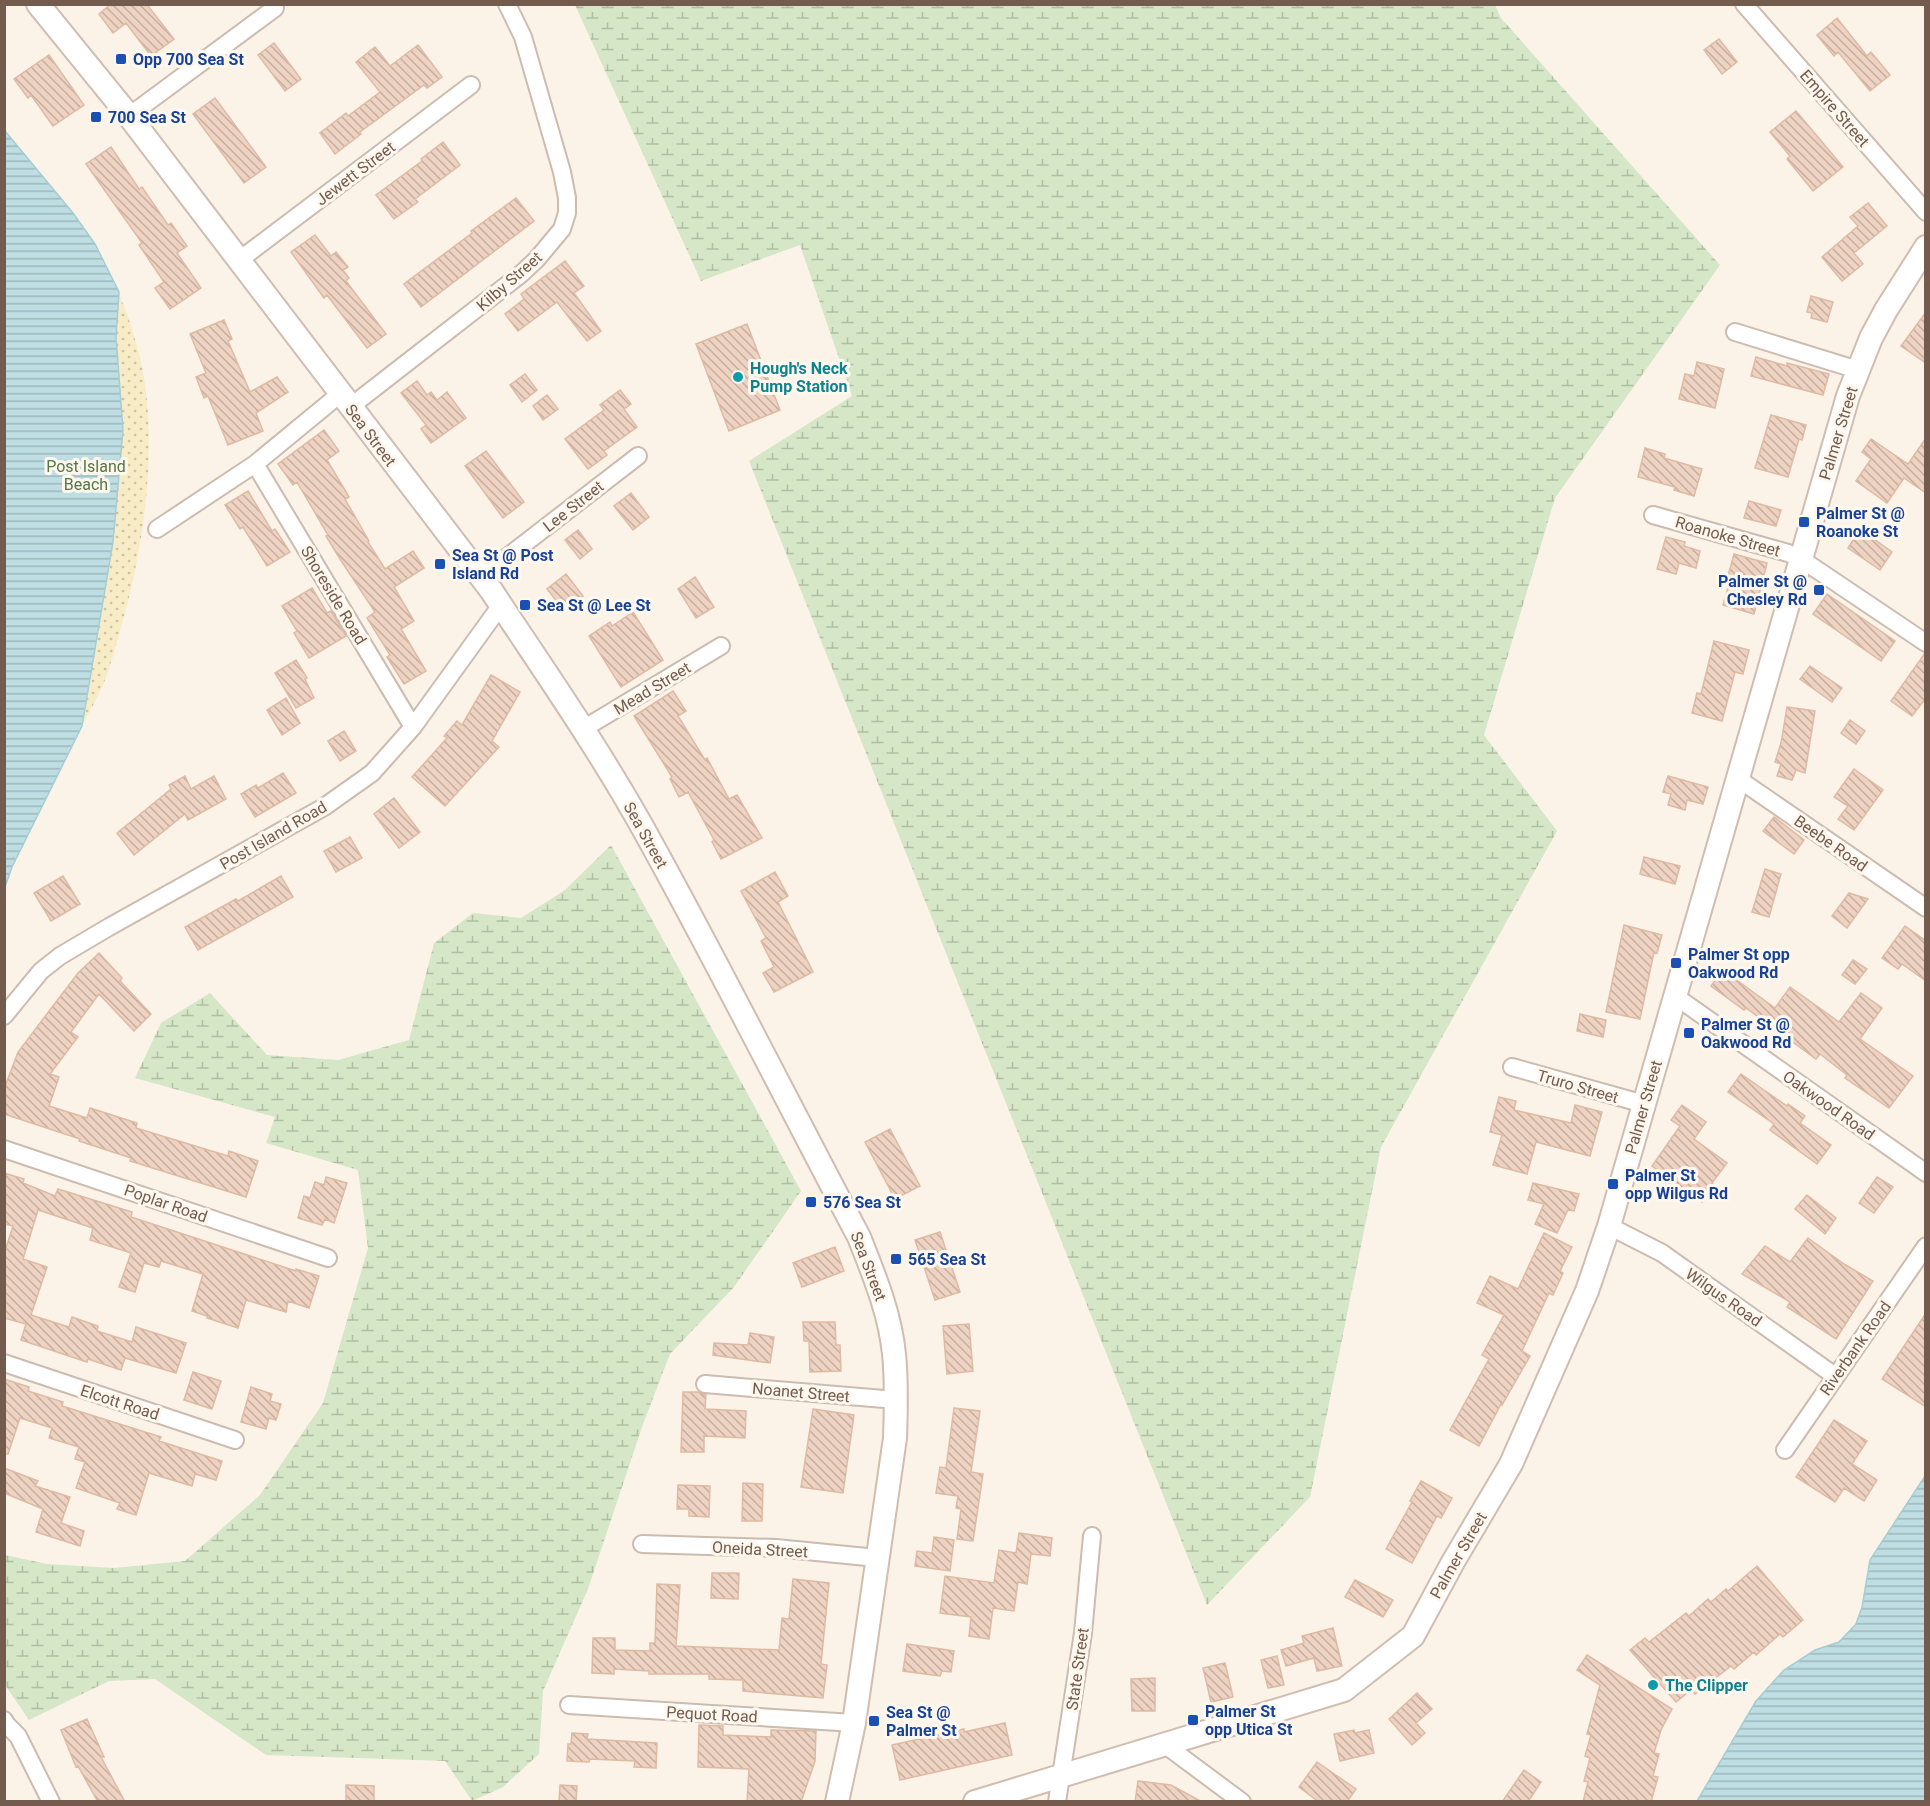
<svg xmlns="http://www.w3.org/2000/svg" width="1930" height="1806" viewBox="0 0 1930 1806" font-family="Roboto,sans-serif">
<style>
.wetland{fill:url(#wetland-marsh)}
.sand{fill:url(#sand-dots)}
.water{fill:url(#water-rules);stroke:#a5cdd4;stroke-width:1.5}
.building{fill:url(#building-back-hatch);stroke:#dfbaa3;stroke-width:1.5}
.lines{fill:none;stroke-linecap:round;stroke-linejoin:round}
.street-casing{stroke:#ccbbaf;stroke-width:20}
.secondary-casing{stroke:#d0bdaf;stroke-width:26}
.street{stroke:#fff;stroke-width:16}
.secondary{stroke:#fff;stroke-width:22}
.transit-dot{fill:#1a4fb4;stroke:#fef7ee;stroke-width:2}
.culture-dot{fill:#0f9aa8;stroke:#fef7ee;stroke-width:2}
.labels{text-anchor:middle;stroke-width:6;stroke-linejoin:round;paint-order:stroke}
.transit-label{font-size:16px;font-weight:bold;fill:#164399;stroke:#fef7ee;text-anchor:start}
.street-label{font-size:16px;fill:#735b4e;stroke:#fef7ee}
.culture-label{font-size:16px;font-weight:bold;fill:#0d838f;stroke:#fef7ee;text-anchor:start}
.park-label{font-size:16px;fill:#557847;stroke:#fef7ee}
</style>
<defs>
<pattern id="wetland-marsh" width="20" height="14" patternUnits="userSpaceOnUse" patternTransform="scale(1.5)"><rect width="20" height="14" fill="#d5e7c7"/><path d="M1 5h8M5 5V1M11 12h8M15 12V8" fill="none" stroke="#b1bea4"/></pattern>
<pattern id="sand-dots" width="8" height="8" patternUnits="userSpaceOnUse" patternTransform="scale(1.5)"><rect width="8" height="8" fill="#f7ecc5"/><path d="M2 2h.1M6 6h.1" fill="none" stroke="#ccc2a2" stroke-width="1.8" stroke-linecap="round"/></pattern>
<pattern id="water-rules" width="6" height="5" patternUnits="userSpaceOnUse" patternTransform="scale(1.5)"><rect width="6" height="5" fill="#bedee3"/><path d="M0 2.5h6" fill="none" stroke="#9fb7ba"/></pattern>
<pattern id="building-back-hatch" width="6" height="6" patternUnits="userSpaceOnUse" patternTransform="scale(1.5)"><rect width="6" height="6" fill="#eed3c2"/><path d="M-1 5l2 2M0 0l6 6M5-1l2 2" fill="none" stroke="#c5aea0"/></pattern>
</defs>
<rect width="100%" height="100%" fill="#fbf3e8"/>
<path class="wetland" d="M575 5H1495L1501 18 1720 265 1555 498 1484 735 1557 831 1381 1147 1310 1497 1207 1605 749 461 852 396 800 245 701 281Z
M611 845 801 1191 734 1287 670 1354 643 1424 588 1589 543 1691 539 1754 503 1787 472 1801 445 1761 266 1755 155 1679 109 1681 29 1720 5 1685V1555L47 1564 114 1568 185 1561 260 1495 323 1403 368 1248 358 1170 266 1143 275 1117 135 1078 161 1023 210 993 267 1055 338 1060 409 1040 434 943 473 913 521 918 565 890Z"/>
<path class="sand" d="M95 244C116 283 133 323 142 367 158 447 144 546 122 624 116 644 111 666 103 685 97 699 89 712 82 726L4 677Z"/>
<path class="water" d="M5 131 73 213 95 244 119 292 116 337 123 430 113 542 82 726 12 867 5 887Z
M1925 1476V1801H1697L1756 1701 1784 1670 1815 1650 1839 1642 1856 1624 1862 1607 1870 1560Z"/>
<path class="building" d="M111 4H149L148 6 174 39 151 56 126 23 113 33 99 14Z
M1837 18 1867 56 1871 52 1890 75 1870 91 1838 52 1834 56 1817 35Z
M1719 39 1737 62 1722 74 1704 50Z
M274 43 301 79 285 91 258 55Z
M418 45 442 77 427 88 424 85 360 132 361 134 335 154 320 133 346 113 348 116 380 92 356 62 375 47 390 66Z
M49 55 84 105 53 126 31 95 28 98 14 79Z
M215 98 266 167 244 183 193 114Z
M1796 111 1843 167 1813 191 1787 159 1790 156 1770 132Z
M443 142 460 165 415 199 418 202 394 219 376 195 422 161 421 159Z
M111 147 139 189 142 187 168 225 171 223 187 246 177 253 201 288 170 309 155 288 164 282 139 245 142 243 86 164Z
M516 198 534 221 421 307 404 284 472 233 471 231Z
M1868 203 1887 226 1854 253 1863 264 1842 281 1822 257 1858 226 1850 217Z
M315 235 331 256 336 252 348 267 343 270 349 278 346 281 386 334 367 348 327 295 324 298 291 252Z
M565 261 584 286 574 293 601 331 587 341 557 302 518 331 505 314 524 299 521 294Z
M1811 296 1833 302 1827 322 1811 318 1812 313 1807 312Z
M1926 312V363L1901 346Z
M224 320 232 339 228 341 250 392 277 377 288 392 256 413 263 431 228 445 208 396 204 398 196 377 206 373 190 334Z
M747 324 780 410 729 431 696 344Z
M1756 357 1787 366V363L1829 374 1823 395 1751 376Z
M1697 362 1724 369 1715 408 1679 399 1685 374 1694 376Z
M525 374 537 390 522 402 510 385Z
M417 381 427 395 431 392 437 400 447 392 466 418 431 443 421 429 426 425 401 393Z
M620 390 631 404 624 409 637 427 604 451 607 455 588 469 565 439 604 410 600 405Z
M547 395 558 409 543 420 533 406Z
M1771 415 1806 425 1802 440 1799 439 1788 477 1755 468Z
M324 430 339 451 327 460 349 497 345 499 369 541 368 542 385 569 413 551 424 568 394 587 414 621 401 629 426 671 404 684 387 657 390 655 367 618 375 612 340 559 326 536 328 535 297 482 293 485 278 464Z
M1926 438V493L1904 478 1887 503 1856 481 1871 459 1862 452 1871 439 1908 464Z
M1645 448 1665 454 1664 458 1702 469 1694 496 1674 490 1675 487 1638 477Z
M486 451 524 502 503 518 465 466Z
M248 491 272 531 275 529 290 552 267 566 243 527 240 529 225 505Z
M631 493 649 517 633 530 614 506Z
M1749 501 1781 510 1776 526 1744 518Z
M1860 529 1892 552 1880 570 1848 548Z
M578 530 592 549 580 559 565 540Z
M1666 537 1685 542 1684 546 1700 551 1696 568 1679 563 1676 574 1657 569Z
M1734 554 1767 563 1754 614 1723 605 1731 577 1728 576Z
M566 574 583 596 564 611 547 589Z
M695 577 714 607 696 618 678 589Z
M312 588 327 613 331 611 346 636 309 658 294 633 297 631 282 606Z
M1827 594 1895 641 1881 661 1813 614Z
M633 612 663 660 621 687 589 636 610 622 612 626Z
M1714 641 1749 650 1743 674 1735 672 1722 721 1692 713 1697 693 1701 694Z
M1925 653 1926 698 1912 716 1891 701Z
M296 660 307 678 305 679 314 698 296 708 275 673Z
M1810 666 1842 688 1832 702 1800 679Z
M491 675 520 692 492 741 499 747 445 806 412 777 447 738 444 736 457 721 462 725Z
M673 691 686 711 678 716 705 760 707 758 729 799 737 795 762 838 721 859 712 842 714 840 688 792 679 797 670 779 672 777 634 716Z
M286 698 300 723 282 735 267 710Z
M1787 707 1815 711 1805 773 1796 770 1792 780 1777 776 1781 764 1775 762 1781 743Z
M1850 720 1865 731 1856 744 1841 733Z
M344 731 356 751 340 761 328 741Z
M1854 769 1883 790 1854 830 1838 819 1848 806 1834 797Z
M283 773 296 793 255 817 241 794 256 785 258 788Z
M185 776 191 789 214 776 226 799 188 820 185 814 134 855 117 833 171 789 169 785Z
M1668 776 1708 787 1703 804 1687 800 1685 810 1668 805 1671 794 1663 792Z
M394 798 420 832 399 848 374 814Z
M1774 817 1804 840 1794 854 1763 831Z
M350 837 362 858 336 872 324 851Z
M1644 857 1680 866 1675 884 1640 874Z
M1765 869 1781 874 1769 917 1752 912Z
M775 872 788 896 778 902 813 972 774 992 763 973 774 967 761 941 766 938 741 891Z
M63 876 80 904 51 921 34 893Z
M281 876 293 897 198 950 185 927 236 899 238 901Z
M1849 893 1868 899 1847 928 1832 916Z
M1624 925 1662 935 1657 953 1654 952 1640 1019 1606 1012Z
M1905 926 1926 941V981L1902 964 1898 969 1882 958Z
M99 953 122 978 120 981 151 1014 134 1031 99 994 71 1032 78 1037 50 1074 59 1077 49 1106 87 1118 90 1108 137 1123 136 1128 228 1156 229 1151 258 1161 246 1197 130 1161 131 1158 79 1141 80 1139 4 1114V1089L18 1052 78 973Z
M1853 960 1867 969 1855 984 1842 975Z
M1723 970 1775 1008 1790 987 1839 1022 1861 993 1882 1008 1860 1039 1913 1076 1889 1108 1845 1078 1847 1075 1820 1054 1816 1059 1746 1008 1744 1010 1711 986Z
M1580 1014 1606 1020 1603 1037 1577 1031Z
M1741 1074 1787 1106 1788 1104 1805 1116 1800 1123 1831 1145 1817 1164 1770 1130 1774 1124 1728 1092Z
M1499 1097 1516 1101 1514 1110 1571 1123 1575 1105 1602 1112 1590 1156 1536 1142 1527 1174 1493 1165 1502 1135 1490 1132Z
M1682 1105 1706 1122 1694 1139 1727 1163 1712 1183 1714 1185 1702 1202 1680 1187 1677 1191 1660 1180 1664 1175 1652 1166 1680 1126 1671 1120Z
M890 1129 920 1186 895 1199 865 1142Z
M4 1173 24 1179 23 1183 55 1196 58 1189 132 1212 131 1217 296 1271V1269L319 1276 309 1308 288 1301 286 1312 246 1300 238 1328 207 1318V1316L192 1311 203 1274 161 1261 159 1267 144 1263 135 1292 119 1287 131 1253 90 1240 93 1228 38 1210 23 1259 47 1267 31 1315 69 1327 72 1317 98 1326 97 1331 132 1342 136 1327 186 1343 176 1373 125 1358 121 1370 88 1359 87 1362 21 1340 26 1324 4 1318V1254L13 1226 4 1224Z
M326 1177 347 1183 334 1223 325 1219 322 1225 298 1218 304 1196 310 1198 315 1182 324 1185Z
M1877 1177 1893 1187 1874 1213 1859 1203Z
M1533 1183 1579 1194 1574 1211 1568 1210 1557 1233 1535 1224 1544 1204 1528 1200Z
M1807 1195 1836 1218 1825 1234 1795 1209Z
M940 1232 960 1292 935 1300 915 1240Z
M1544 1233 1572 1247 1560 1271 1563 1273 1553 1295 1549 1293 1522 1351 1530 1356 1502 1405 1501 1404 1479 1446 1450 1430 1489 1359 1482 1355 1504 1315 1477 1303 1490 1276 1518 1289Z
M1808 1238 1844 1264 1873 1281 1836 1339 1787 1307 1790 1302 1742 1274 1765 1246 1790 1262Z
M835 1247 844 1271 802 1287 793 1263Z
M1926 1313V1407L1882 1379Z
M803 1322H835L836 1345H840L841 1371 810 1372 809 1341H804Z
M969 1324 973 1371 947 1374 943 1326Z
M750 1333 774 1337 770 1363 713 1355 714 1343 748 1345Z
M193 1372 221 1381 212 1409 184 1400Z
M4 1379 29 1387 28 1391 63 1402 62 1406 161 1437 159 1441 222 1461 216 1480 195 1474 192 1486 149 1473 136 1515 117 1509 120 1503 76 1488 85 1462 75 1459 79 1447 49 1438 52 1428 20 1418 8 1454 4 1453Z
M251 1387 272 1394 270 1401 281 1404 276 1420 269 1418 266 1429 241 1422Z
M683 1392H698L706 1395 705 1409 746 1411 745 1438 704 1436V1452H681Z
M954 1408 980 1411 971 1472 983 1474 973 1541 957 1539 961 1509 956 1508 958 1496 936 1493 940 1467 946 1468Z
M813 1409 854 1415 843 1493 801 1487Z
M1834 1420 1867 1441 1852 1464 1877 1480 1864 1501 1844 1488 1835 1502 1796 1477Z
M4 1468 38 1481 35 1486 70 1497 61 1523 84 1531 80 1546 36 1532 43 1509 4 1493Z
M1421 1481 1452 1498 1441 1518 1437 1516 1412 1563 1386 1549 1412 1502 1410 1501Z
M743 1483 763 1484 762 1521H742Z
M678 1485 710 1486 709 1517 689 1516V1509H677Z
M1019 1533 1052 1538 1050 1556 1031 1554 1027 1584 1018 1582 1014 1611 993 1608 989 1639 969 1636 971 1617 940 1613 945 1576 994 1583 999 1550 1016 1553Z
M934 1537 954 1540 950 1571 915 1566 917 1551 932 1553Z
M1757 1566 1803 1620 1783 1637 1780 1634 1756 1655 1754 1652 1734 1669 1731 1666 1695 1694 1691 1690 1676 1702 1630 1650 1645 1638 1649 1642 1686 1613 1689 1616 1708 1599 1711 1602 1726 1589 1728 1591Z
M712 1573H739L738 1599 711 1598Z
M793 1579 829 1583 821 1664 827 1665 823 1698 743 1691V1680L709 1679V1674H649V1671L614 1669V1674L592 1673 593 1638H615V1650L650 1651V1643H655L657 1584 680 1585 676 1646 779 1650 782 1618 789 1619Z
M1355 1580 1393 1600 1383 1617 1345 1597Z
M1333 1628 1342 1666 1317 1671 1314 1658 1286 1666 1281 1650 1304 1643 1302 1636Z
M907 1644 954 1651 951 1672 942 1671 940 1676 903 1671Z
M1587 1655 1672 1709 1661 1730 1654 1753 1659 1754 1653 1776 1658 1777 1651 1802H1583L1588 1782 1584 1781 1590 1758 1585 1756 1591 1735 1587 1734 1600 1685 1577 1670Z
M1277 1656 1284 1685 1268 1688 1261 1660Z
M1225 1663 1233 1697 1211 1702 1203 1668Z
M1155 1678V1711H1132L1131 1679Z
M1417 1693 1432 1709 1416 1723 1425 1733 1412 1745 1389 1719Z
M87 1719 104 1757H101L125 1802H98L78 1766 76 1767 61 1730Z
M1005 1723 1012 1755 900 1780 892 1745 964 1729V1732Z
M699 1725 723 1726V1735L771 1737V1730L816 1731 815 1761 801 1802H747L749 1769 698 1767Z
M1354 1730 1355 1733 1369 1730 1374 1753 1340 1761 1334 1734Z
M572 1733 588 1734 587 1739 657 1743 656 1768 634 1767 635 1761 590 1759 589 1762 567 1761 568 1744H571Z
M1317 1762 1356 1789 1347 1802H1319L1299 1787Z
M1524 1770 1541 1782 1528 1802H1502Z
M1138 1781 1171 1785 1202 1802H1135Z
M346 1785 374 1786V1802H346Z
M560 1785 577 1786 576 1802H559Z"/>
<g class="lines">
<g class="street-casing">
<path id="street" d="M1744 4 1926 212
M129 116 275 8
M238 261 471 85
M1735 332 1858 370
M340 394 255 464 413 727
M350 407 521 274 537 259 562 229 567 213V198L562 172 523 37 507 4
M1653 515 1788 553 1801 559 1926 643
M157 529 255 464
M480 578 638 456
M583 729 721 646
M1737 778 1926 908
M1675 996 1926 1173
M4 1016 41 971 60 956 109 927 324 807 372 773 413 727 501 605
M1512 1067 1644 1104
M4 1149 328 1258
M1609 1226 1662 1253 1835 1376
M4 1363 235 1440
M705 1384 896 1400
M1785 1450 1926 1246
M642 1544 776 1548 877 1558
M569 1705 854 1723
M4 1720 7 1725 18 1736 51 1802
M1164 1744 1242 1802
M1057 1802 1083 1633 1092 1536"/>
</g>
<g class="secondary-casing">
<path id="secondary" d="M38 4 129 116 491 590C545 672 602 753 649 839 722 971 789 1105 859 1237 874 1275 890 1313 894 1354 897 1382 896 1410 895 1438L854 1723 837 1802
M975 1802 1344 1690 1413 1636 1453 1562 1511 1464 1587 1291 1609 1226 1848 396 1871 338 1886 310 1926 247"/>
</g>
<use href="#street" class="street"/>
<use href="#secondary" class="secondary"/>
</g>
<g class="transit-dot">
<rect x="115" y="53" width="12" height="12" rx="3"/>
<rect x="90" y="111" width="12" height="12" rx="3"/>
<rect x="1798" y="516" width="12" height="12" rx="3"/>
<rect x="434" y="558" width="12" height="12" rx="3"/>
<rect x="1813" y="584" width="12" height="12" rx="3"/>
<rect x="519" y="599" width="12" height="12" rx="3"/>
<rect x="1670" y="957" width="12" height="12" rx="3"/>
<rect x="1683" y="1027" width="12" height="12" rx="3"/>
<rect x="1607" y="1178" width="12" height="12" rx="3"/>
<rect x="805" y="1196" width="12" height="12" rx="3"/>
<rect x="890" y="1253" width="12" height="12" rx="3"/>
<rect x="1187" y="1714" width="12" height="12" rx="3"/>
<rect x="868" y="1715" width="12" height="12" rx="3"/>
</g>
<g class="culture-dot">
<circle cx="738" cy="377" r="6"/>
<circle cx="1653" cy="1685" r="6"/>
</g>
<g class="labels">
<g class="transit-label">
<text x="133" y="65">Opp 700 Sea St</text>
<text x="108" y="123">700 Sea St</text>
<text x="1816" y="519">Palmer St @<tspan x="1816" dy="18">Roanoke St</tspan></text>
<text x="452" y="561">Sea St @ Post<tspan x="452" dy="18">Island Rd</tspan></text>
<text x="1807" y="587" text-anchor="end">Palmer St @<tspan x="1807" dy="18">Chesley Rd</tspan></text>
<text x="537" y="611">Sea St @ Lee St</text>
<text x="1688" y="960">Palmer St opp<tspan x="1688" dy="18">Oakwood Rd</tspan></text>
<text x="1701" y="1030">Palmer St @<tspan x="1701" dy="18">Oakwood Rd</tspan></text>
<text x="1625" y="1181">Palmer St<tspan x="1625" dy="18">opp Wilgus Rd</tspan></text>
<text x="823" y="1208">576 Sea St</text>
<text x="908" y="1265">565 Sea St</text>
<text x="1205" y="1717">Palmer St<tspan x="1205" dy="18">opp Utica St</tspan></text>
<text x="886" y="1718">Sea St @<tspan x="886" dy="18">Palmer St</tspan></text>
</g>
<g class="street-label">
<text transform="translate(1835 108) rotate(49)" y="6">Empire Street</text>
<text transform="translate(355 173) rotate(-37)" y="6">Jewett Street</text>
<text transform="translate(509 281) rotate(-41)" y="6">Kilby Street</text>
<text transform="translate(1838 433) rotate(-73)" y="6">Palmer Street</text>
<text transform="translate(371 435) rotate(53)" y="6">Sea Street</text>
<text transform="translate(573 506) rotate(-38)" y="6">Lee Street</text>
<text transform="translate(1728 536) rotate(16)" y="6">Roanoke Street</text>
<text transform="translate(334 595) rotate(59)" y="6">Shoreside Road</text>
<text transform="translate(652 688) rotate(-31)" y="6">Mead Street</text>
<text transform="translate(273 835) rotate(-30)" y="6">Post Island Road</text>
<text transform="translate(646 835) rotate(61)" y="6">Sea Street</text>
<text transform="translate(1831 843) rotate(35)" y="6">Beebe Road</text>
<text transform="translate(1578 1086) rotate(16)" y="6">Truro Street</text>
<text transform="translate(1829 1105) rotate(35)" y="6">Oakwood Road</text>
<text transform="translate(1643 1107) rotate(-74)" y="6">Palmer Street</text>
<text transform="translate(166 1203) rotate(19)" y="6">Poplar Road</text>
<text transform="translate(869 1266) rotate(69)" y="6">Sea Street</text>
<text transform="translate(1724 1297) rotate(35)" y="6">Wilgus Road</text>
<text transform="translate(1855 1348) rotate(-55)" y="6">Riverbank Road</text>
<text transform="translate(801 1392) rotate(5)" y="6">Noanet Street</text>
<text transform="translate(120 1402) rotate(18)" y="6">Elcott Road</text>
<text transform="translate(760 1549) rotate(3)" y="6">Oneida Street</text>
<text transform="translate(1458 1555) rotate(-60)" y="6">Palmer Street</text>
<text transform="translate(1077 1669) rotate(-82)" y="6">State Street</text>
<text transform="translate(712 1714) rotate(3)" y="6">Pequot Road</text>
</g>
<g class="culture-label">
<text x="750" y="374">Hough's Neck<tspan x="750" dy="18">Pump Station</tspan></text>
<text x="1665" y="1691">The Clipper</text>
</g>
<g class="park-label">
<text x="86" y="472">Post Island<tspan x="86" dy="18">Beach</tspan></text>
</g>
</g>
<rect width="1930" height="1806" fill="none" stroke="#735b4e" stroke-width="12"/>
</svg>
